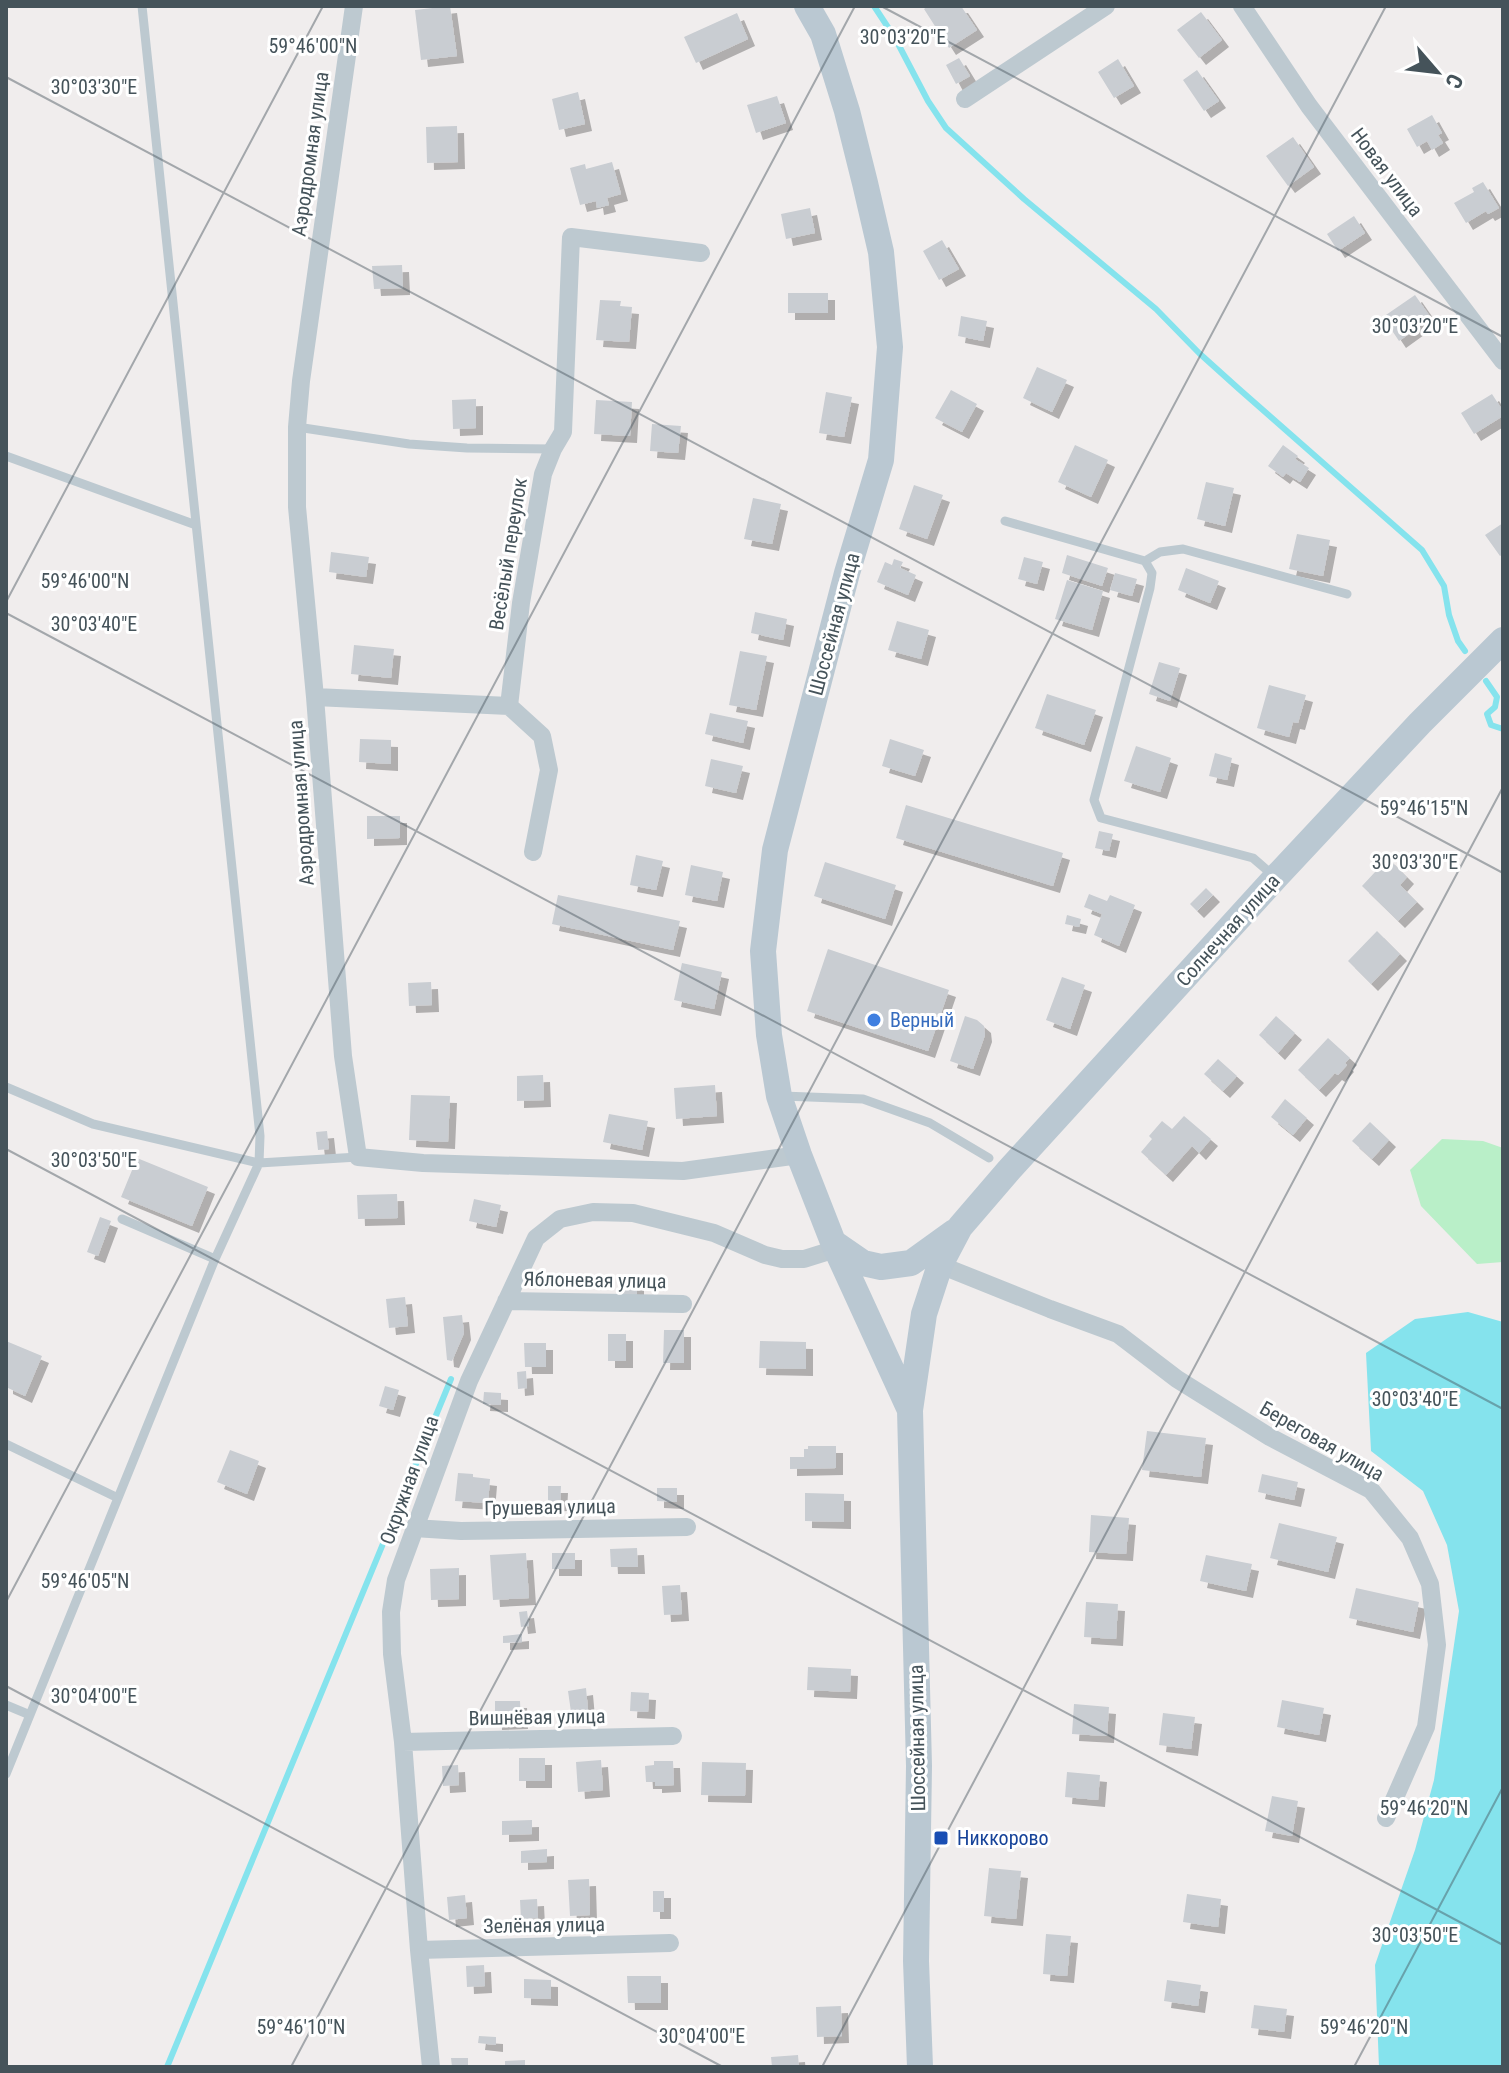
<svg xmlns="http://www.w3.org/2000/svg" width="1509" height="2073" viewBox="0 0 1509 2073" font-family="'Roboto Condensed',sans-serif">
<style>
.green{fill:#b9efc8}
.water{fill:#85e3ed}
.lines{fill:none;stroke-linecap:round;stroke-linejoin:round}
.stream{stroke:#85e3ed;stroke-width:6}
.building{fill:#c9cdd2;filter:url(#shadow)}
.service{stroke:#bdc9d0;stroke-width:9}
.minor{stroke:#bdc9d0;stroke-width:18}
.secondary{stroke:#bac8d2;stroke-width:26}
.ticks{fill:none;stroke:#45535a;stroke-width:2;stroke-opacity:0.45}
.shop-dot{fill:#3f7fe0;stroke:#fff;stroke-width:3}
.transit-dot{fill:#1a4fb4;stroke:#fff;stroke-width:3}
.labels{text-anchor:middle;stroke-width:6;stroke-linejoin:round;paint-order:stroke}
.street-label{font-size:20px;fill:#45535a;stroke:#fff}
.shop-label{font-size:20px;fill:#366cbe;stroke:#fff;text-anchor:start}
.transit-label{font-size:20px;fill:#164399;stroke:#fff;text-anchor:start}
.ticks-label{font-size:20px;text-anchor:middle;fill:#45535a;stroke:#fff;stroke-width:6;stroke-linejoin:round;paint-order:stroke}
</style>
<defs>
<filter id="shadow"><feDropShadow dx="7" dy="7" stdDeviation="0" flood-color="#0004"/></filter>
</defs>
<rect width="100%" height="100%" fill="#f0eded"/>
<path class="green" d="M1442 1139 1483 1141 1503 1148V1262L1477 1264 1421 1206 1410 1170Z"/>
<path class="water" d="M1468 1312 1503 1322V2067H1379L1375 1965 1415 1850 1434 1780 1459 1611 1447 1545 1423 1491 1371 1451 1366 1353 1415 1319Z"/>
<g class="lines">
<path class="stream" d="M874 6 895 38 928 101 946 128 1024 199 1156 309 1199 353 1239 389 1422 550 1444 586 1449 615 1458 641 1465 651
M1486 681 1497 697 1495 707 1487 714 1491 725 1503 729
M167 2067 451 1379"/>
</g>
<path class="building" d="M450 6 457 56 421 60 415 10Z
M928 6H961L977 30 949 48 924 9Z
M1201 12 1222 40 1199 58 1177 30Z
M737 13 748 39 696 63 684 37Z
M959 58 970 76 956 84 946 65Z
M1118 59 1134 86 1114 98 1098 72Z
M1197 70 1219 101 1204 111 1183 80Z
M578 92 585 124 559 130 552 99Z
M777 96 786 123 756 133 747 105Z
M1432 115 1442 133 1438 135 1443 143 1432 150 1427 141 1417 147 1407 129Z
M457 126 458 162 427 163 426 127Z
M1293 137 1314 167 1288 186 1266 156Z
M612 162 621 194 607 198 609 205 597 208 596 201 580 205 570 168 585 164 586 169Z
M1483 182 1499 208 1488 214 1486 211 1466 223 1454 203 1474 192 1472 188Z
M810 208 815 233 786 239 781 214Z
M1354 216 1365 233 1338 251 1327 234Z
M942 240 959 269 939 280 923 251Z
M402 265 403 288 374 289 372 266Z
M788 293H828V313H788Z
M1415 295 1431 318 1399 341 1383 317Z
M600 300 621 301 620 306 632 307 629 342 596 340Z
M961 316 987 321 983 341 958 336Z
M1037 367 1067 380 1052 412 1023 398Z
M951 390 977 404 962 432 935 418Z
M826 392 852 397 844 437 819 433Z
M1492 394 1503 411V416L1474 434 1461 413Z
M476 399V428L453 429 452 400Z
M596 400 632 402 630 436 594 434Z
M652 424 681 426 678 453 650 451Z
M1075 445 1108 460 1091 497 1058 482Z
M1283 445 1298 456 1295 459 1309 468 1300 482 1286 473 1283 477 1268 466Z
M1206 482 1234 488 1225 526 1197 519Z
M914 485 943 495 927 539 899 529Z
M753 498 781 504 772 544 744 539Z
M1503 523V554L1500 556 1485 535Z
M1297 534 1330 540 1323 576 1289 569Z
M331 552 369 557 366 577 329 572Z
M1067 555 1108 568 1102 586 1062 573Z
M1024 557 1043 562 1037 584 1018 579Z
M894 559 903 562 900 568 916 575 908 595 877 582 885 562 892 565Z
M1186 568 1219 581 1210 603 1178 590Z
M1115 573 1137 579 1132 596 1110 590Z
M1067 580 1103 591 1092 630 1055 619Z
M755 612 787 619 783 640 751 633Z
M897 621 929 630 921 659 888 650Z
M354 645 394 649 391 678 351 674Z
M740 651 767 656 756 710 729 705Z
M1159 662 1180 668 1170 701 1149 694Z
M1269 685 1306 695 1298 723 1293 722 1289 737 1257 728Z
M1047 694 1096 710 1084 745 1035 728Z
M710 713 748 721 743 743 705 734Z
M360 739 391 740V764L359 762Z
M890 739 924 750 915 776 882 766Z
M1136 746 1171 758 1160 792 1124 781Z
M1215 753 1232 758 1227 780 1209 776Z
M711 759 743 766 736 793 705 786Z
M906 805 1063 853 1053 886 896 838Z
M367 816H400V838L367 839Z
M1099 831 1113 834 1109 851 1095 848Z
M636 855 663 861 656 890 630 885Z
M1388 858 1407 877 1400 885 1417 902 1398 921 1362 886Z
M825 862 896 885 885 919 814 896Z
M691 865 723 872 717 901 685 895Z
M1206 888 1213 895 1197 911 1190 904Z
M1089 894 1107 901 1110 895 1135 905 1119 946 1094 935 1102 914 1084 907Z
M558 895 680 921 673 950 552 924Z
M1067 915 1081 919 1079 927 1065 924Z
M1377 931 1400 954 1371 984 1348 961Z
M828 949 949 990 928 1051 807 1011Z
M682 963 722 972 714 1009 674 1000Z
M1062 977 1085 985 1070 1029 1046 1020Z
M431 982 432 1005 409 1006 408 983Z
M965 1016 977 1020 984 1026 985 1035 973 1069 950 1061Z
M1276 1016 1295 1033 1278 1053 1259 1035Z
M1328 1038 1350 1058 1345 1063 1347 1065 1338 1075 1335 1073 1319 1090 1298 1070Z
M1218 1059 1237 1076 1223 1091 1204 1074Z
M543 1075 544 1100 517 1101V1076Z
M715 1085 717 1116 676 1119 674 1088Z
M411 1095 450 1096 448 1142 409 1140Z
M1285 1099 1307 1118 1293 1135 1271 1117Z
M609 1114 648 1121 642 1150 603 1142Z
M1184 1116 1211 1139 1199 1153 1192 1146 1166 1175 1141 1152 1152 1139 1149 1136 1162 1121 1172 1129Z
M1370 1122 1389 1140 1372 1159 1352 1141Z
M327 1131 329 1149 318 1150 316 1132Z
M137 1158 208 1187 192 1226 121 1197Z
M397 1194 398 1218 358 1219 357 1195Z
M474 1199 501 1205 496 1227 469 1221Z
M100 1217 111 1221 98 1256 87 1252Z
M624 1274H637V1297L618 1296 619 1278H624Z
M405 1297 408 1326 389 1328 386 1299Z
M462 1315 464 1333 452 1361 447 1360 443 1317Z
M664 1330H684V1363H663Z
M608 1334H626V1361H608Z
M6 1341 42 1356 25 1396 6 1387Z
M760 1341 806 1342V1369L759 1368Z
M524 1343H546V1367H525Z
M526 1371 527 1388 518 1389 517 1372Z
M385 1386 399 1390 393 1410 379 1406Z
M484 1392 501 1393V1405L483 1404Z
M1147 1431 1206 1438 1201 1477 1142 1470Z
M808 1446H836V1468L790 1469V1457H804V1449H808Z
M230 1450 259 1461 247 1494 217 1482Z
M458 1473 473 1474V1477L490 1479 488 1503 455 1501Z
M1262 1474 1298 1482 1294 1500 1258 1492Z
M548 1486H561L560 1504 548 1505Z
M657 1488H677V1502L657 1501Z
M805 1493 844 1494V1522L805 1521Z
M1091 1515 1129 1518 1126 1554 1089 1552Z
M1279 1523 1337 1537 1328 1572 1270 1558Z
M637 1548 638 1567H611L610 1549Z
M526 1553 529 1598 493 1600 490 1555Z
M552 1553H575V1569H552Z
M1206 1555 1252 1564 1246 1591 1200 1581Z
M459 1568V1599L431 1600 430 1569Z
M680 1585 682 1614 664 1615 662 1586Z
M1356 1588 1419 1602 1413 1632 1349 1618Z
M1086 1602 1118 1604 1116 1639 1084 1637Z
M527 1611 529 1626 521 1627 519 1612Z
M522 1634V1642L503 1643V1636Z
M808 1667 851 1669 850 1692 807 1690Z
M586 1688 588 1710 571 1712 568 1691Z
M631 1692 649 1693 648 1712 630 1711Z
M1282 1700 1324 1708 1319 1735 1277 1727Z
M495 1701H520L521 1722 495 1723Z
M1074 1704 1109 1707 1107 1736 1072 1734Z
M1163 1713 1195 1717 1191 1749 1159 1745Z
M519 1758H545V1781H519Z
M601 1760 603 1790 578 1792 576 1762Z
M654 1761H673L674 1785 655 1786V1782H646L645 1766 654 1765Z
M702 1762 746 1763 745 1796 701 1795Z
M458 1765 459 1785 443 1786 442 1766Z
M1067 1772 1100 1775 1098 1800 1065 1797Z
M1272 1796 1298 1801 1292 1836 1265 1831Z
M532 1820V1834L502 1835V1821Z
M547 1849V1862L521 1863V1851Z
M989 1868 1021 1871 1016 1919 984 1916Z
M589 1879 590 1915 570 1916 568 1880Z
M653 1891H664V1912H653Z
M1187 1894 1221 1899 1218 1927 1183 1922Z
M465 1895 467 1918 449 1920 447 1897Z
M537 1899 538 1918 521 1919 520 1900Z
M1046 1934 1071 1936 1067 1976 1043 1974Z
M484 1965 485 1986 467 1987 466 1966Z
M627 1976H661V2003H628Z
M524 1979 551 1980V1999L524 1998Z
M1167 1980 1201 1985 1198 2006 1164 2001Z
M1254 2005 1287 2009 1284 2032 1251 2028Z
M841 2006 842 2036 817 2037 816 2007Z
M479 2036 496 2037V2045L478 2043Z
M798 2055 799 2067H772L771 2057Z
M451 2058H468V2067H452Z
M525 2060V2067H505V2061Z"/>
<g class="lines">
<path class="service" d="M297 427 409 444 467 448 553 449
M6 456 196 525
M1005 521 1145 561 1152 573 1150 588 1094 800 1101 818 1253 858 1275 877
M1145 561 1160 552 1183 549 1347 594
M6 1087 93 1124 259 1163 358 1157
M782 1096 863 1099 930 1123 989 1158
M122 1219 215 1259
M6 1444 118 1498
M6 1705 30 1715
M6 1774 215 1259 259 1163 260 1136 142 6"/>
<path class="minor" d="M354 6 301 381 297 427V507L315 697 343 1056 358 1157 423 1163 683 1171 799 1155
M1242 6 1309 106 1503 361
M965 99 1106 6
M315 697 509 706
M533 852 549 770 542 736 509 706 521 603 543 474 553 449 563 432 571 237 701 253
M940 1265 1050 1309 1118 1334 1177 1379 1270 1437 1371 1490 1410 1538 1430 1584 1437 1645 1426 1727 1386 1818
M506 1301 683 1304
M414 1528 461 1531 687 1527
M403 1742 673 1736
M419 1950 670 1943
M431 2067 419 1950 403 1742 392 1654 391 1612 396 1580 469 1381 536 1238 560 1219 593 1212 633 1213 714 1233 765 1255 782 1259H804L836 1249"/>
<path class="secondary" d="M807 6 823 34 847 111 865 183 881 252 890 347 881 460 847 573 775 850 763 951 769 1035 779 1096 799 1155 833 1242 910 1410
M834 1243 863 1263 881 1267 911 1263 954 1232
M920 2067 916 1961 919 1766 910 1410 924 1314 940 1265 960 1227 1009 1170 1276 877 1420 723 1503 640"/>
</g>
<path class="ticks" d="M881 6 1503 337M6 77 1503 873M6 602 323 6M6 613 1503 1409M6 1149 1503 1945M6 1602 855 6M6 1686 723 2067M291 2067 1386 6M822 2067 1503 787M1354 2067 1503 1787"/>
<circle class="shop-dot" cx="874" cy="1020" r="8"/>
<rect class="transit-dot" x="933" y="1830" width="16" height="16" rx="4"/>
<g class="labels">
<g class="street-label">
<text transform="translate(310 154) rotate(-82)" y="7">Аэродромная улица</text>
<text transform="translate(1387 172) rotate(53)" y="7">Новая улица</text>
<text transform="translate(508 554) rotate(-81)" y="7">Весёлый переулок</text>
<text transform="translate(834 624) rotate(-75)" y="7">Шоссейная улица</text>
<text transform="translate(301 803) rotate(-94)" y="7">Аэродромная улица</text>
<text transform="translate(1228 930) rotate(-48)" y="7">Солнечная улица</text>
<text transform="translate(595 1280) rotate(1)" y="7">Яблоневая улица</text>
<text transform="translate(1322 1441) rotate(30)" y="7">Береговая улица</text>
<text transform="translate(409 1480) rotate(-70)" y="7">Окружная улица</text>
<text transform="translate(550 1507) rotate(-1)" y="7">Грушевая улица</text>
<text transform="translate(537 1717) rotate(-1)" y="7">Вишнёвая улица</text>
<text transform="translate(917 1738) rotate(-91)" y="7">Шоссейная улица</text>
<text transform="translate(544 1925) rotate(-1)" y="7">Зелёная улица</text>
</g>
<g class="shop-label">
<text x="890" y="1027">Верный</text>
</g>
<g class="transit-label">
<text x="957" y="1845">Никкорово</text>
</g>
</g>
<g class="ticks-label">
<text x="903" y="44">30°03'20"E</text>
<text x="313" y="53">59°46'00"N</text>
<text x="94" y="94">30°03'30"E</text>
<text x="1415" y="333">30°03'20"E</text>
<text x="85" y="588">59°46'00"N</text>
<text x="94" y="631">30°03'40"E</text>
<text x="1424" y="815">59°46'15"N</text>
<text x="1415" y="869">30°03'30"E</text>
<text x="94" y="1167">30°03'50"E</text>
<text x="1415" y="1406">30°03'40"E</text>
<text x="85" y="1588">59°46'05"N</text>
<text x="94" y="1703">30°04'00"E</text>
<text x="1424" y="1815">59°46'20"N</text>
<text x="1415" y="1942">30°03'50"E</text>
<text x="301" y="2034">59°46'10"N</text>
<text x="1364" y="2034">59°46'20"N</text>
<text x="702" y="2043">30°04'00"E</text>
</g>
<rect width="1509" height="2073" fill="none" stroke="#45535a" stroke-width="16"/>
<g transform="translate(1437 72) rotate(118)" stroke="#ffffff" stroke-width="6" paint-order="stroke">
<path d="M0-6L14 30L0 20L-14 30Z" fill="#45535a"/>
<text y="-12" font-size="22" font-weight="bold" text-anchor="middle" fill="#45535a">С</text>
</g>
</svg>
